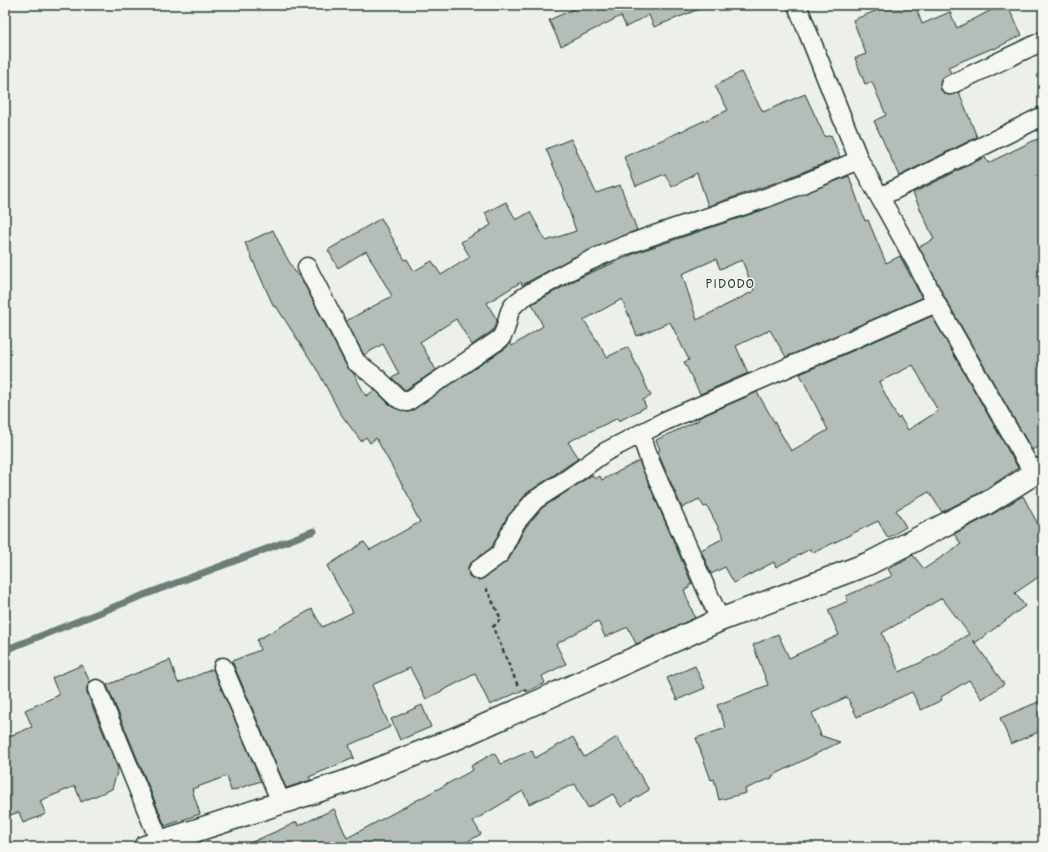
<svg xmlns="http://www.w3.org/2000/svg" width="1048" height="852" viewBox="0 0 1048 852" font-family="Pangolin,sans-serif">
<style>
.lines{fill:none;stroke-linecap:round;stroke-linejoin:round}
.stream{stroke:#6c7e77;stroke-width:7}
.building{fill:#b4bdb8;stroke:#1f3d34;fill-rule:evenodd}
.minor-casing{stroke:#1f3d34;stroke-width:21}
.tertiary-casing{stroke:#1f3d34;stroke-width:25}
.path{stroke:#1f3d34;stroke-width:2.5;stroke-dasharray:4 3;stroke-linecap:butt}
.minor{stroke:#f6f6f2;stroke-width:18}
.tertiary{stroke:#f6f6f2;stroke-width:22}
.labels{text-anchor:middle;stroke-width:3;stroke-linejoin:round;paint-order:stroke}
.quarter-label{font-size:13px;letter-spacing:1px;fill:#1f3d34;stroke:#f6f6f2}
</style>
<rect width="100%" height="100%" fill="#edefea"/>
<filter id="ink" filterUnits="userSpaceOnUse"><feTurbulence type="fractalNoise" baseFrequency=".025" numOctaves="2"/><feDisplacementMap in="SourceGraphic" scale="8" xChannelSelector="R" yChannelSelector="G"/><feConvolveMatrix kernelMatrix="1 2 1 2 8 2 1 2 1" color-interpolation-filters="sRGB"/></filter>
<g filter="url(#ink)">
<g class="lines">
<path class="stream" d="M5 650 144 595 314 531"/>
</g>
<path class="building" d="M583 5H706L707 6 654 27 649 15 626 27 621 16 561 46 549 20Z
M890 5H915L922 24 950 12 957 28 1001 5H1007L1022 35 994 49 993 48 948 67 951 73 941 79 940 89 949 95 959 92 977 137 899 176 874 121 886 115 872 82 865 84 855 58 866 54 853 20Z
M741 72 763 112 805 94 825 137 831 135 840 157 783 180 708 206 697 173 672 187 665 174 636 186 624 157 728 110 715 86Z
M571 139 596 193 620 185 637 230 572 258 522 285 521 282 487 303 497 320 495 326 492 331 472 345 456 319 420 342 436 370 405 390 392 378 399 374 383 344 364 355 346 321 392 296 366 251 338 268 328 250 381 218 405 260 407 259 414 271 432 261 441 275 470 257 461 242 491 225 485 213 506 202 516 220 530 212 546 241 576 231 563 192 564 191 546 149Z
M1037 139 1043 151V444L1032 450 945 298 919 247 934 239 913 193 985 157 988 163Z
M849 176 865 221 868 220 886 263 900 256 922 298 786 357 770 330 736 346 748 373 700 394 684 362 689 360 670 322 637 336 622 299 584 320 607 357 628 347 651 396 643 400 646 407 619 421 618 418 568 442 579 458 527 493 507 517 492 547 468 566 469 576 473 579 479 580 484 578 509 559 525 528 542 508 592 475 595 479 600 476 602 480 639 461 692 584 689 585V588L684 590 695 618 636 644 628 627 605 637 598 621 556 644 566 664 542 676 545 683 526 692 525 689 490 705 475 674 426 699 410 668 372 685 390 727 349 745 354 758 309 777 311 780 286 788 232 661 260 650 257 640 312 609 322 627 353 612 327 566 364 542 370 550 420 522 412 507 414 506 376 438 370 443 366 437 361 441 340 413 319 373 276 306 274 307 245 243 273 230 284 253 297 275 299 274 347 367 354 374 366 396 375 390 392 407 408 412 506 348 510 343 512 346 543 326 532 304 581 277 638 252 760 211ZM716 259 720 269 742 260 754 291 697 320 682 274Z
M932 316 1018 468 981 492 942 512 929 492 896 510 906 527 888 538 878 521 813 553 810 549 776 567 774 562 734 583 725 567 711 574 701 550 724 538 707 506 704 507 699 499 682 508 661 460 658 451 660 450 656 440 699 420 698 418 757 392 791 451 828 430 800 374ZM913 365 938 411 908 430 900 417 898 419 879 382Z
M1023 496 1043 534V574L1015 593 1025 606 975 643 973 640 1004 684 982 699 969 680 941 697 942 700 921 710 912 692 857 717 847 697 812 713 821 735H819L840 742 772 776V778L745 789 746 793 719 800 714 779 711 780 696 738 726 728 717 705 768 685 753 645 778 634 789 658 839 635 828 610 848 601 846 596 892 576 888 569 913 555 924 569 961 544 954 534 993 514ZM942 598 969 634 922 662 899 672 882 633Z
M170 660 178 683 213 669 261 781 231 791 227 776 192 789 200 814 165 826 107 685Z
M82 665 90 682 87 687V693L118 769 112 789 81 802 75 786 40 801 46 814 23 823 19 812 5 817V738L32 727 25 710 59 695 52 678Z
M695 666 705 688 677 700 667 678Z
M1043 700V730L1011 744 1000 718Z
M422 705 431 727 400 740 391 719Z
M573 737 584 757 617 737 649 790 621 807 613 794 588 808 575 784 529 804 523 791 473 821 481 834 458 847H241L297 822 298 826 334 809 347 838 473 770 471 766 494 753 501 764 532 750 535 758Z"/>
<g class="lines">
<g class="minor-casing">
<path id="minor" d="M797 5 859 160 918 266 936 303 1034 474
M950 85 1043 41
M880 197 1043 116
M307 267 356 362 377 378 399 399 407 402 500 339C510 326 505 316 513 306 522 296 536 290 548 283 621 238 707 221 787 190 811 181 835 170 859 160
M641 435 651 464 720 620
M478 570 500 554 516 522 535 500 569 478 605 452 665 421 936 303
M223 667 281 802
M97 689 160 842"/>
</g>
<g class="tertiary-casing">
<path id="tertiary" d="M145 847 345 782 457 738 720 620 870 563 987 503 1043 468"/>
</g>
<path class="path" d="M486 588 501 619 493 627 518 686"/>
<use href="#minor" class="minor"/>
<use href="#tertiary" class="tertiary"/>
</g>
</g>
<g class="labels">
<g class="quarter-label">
<text x="730" y="288">PIDODO</text>
</g>
</g>
<rect width="1048" height="852" fill="none" stroke="#f6f6f2" stroke-width="20"/>
<rect x="10" y="10" width="1028" height="832" fill="none" stroke="#1f3d34" stroke-width="1.5" filter="url(#ink)"/>
</svg>
